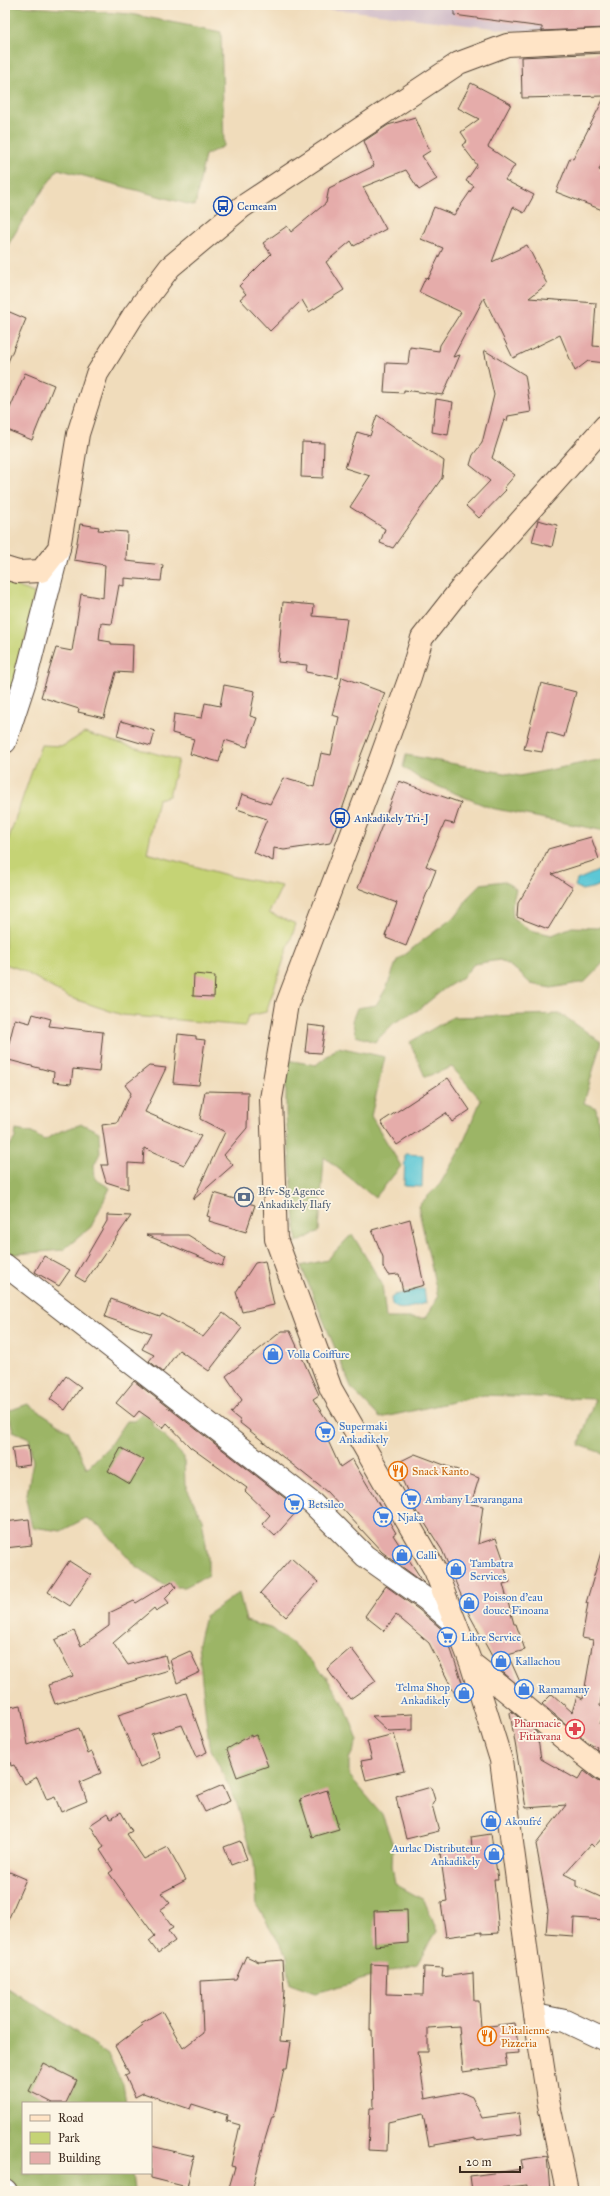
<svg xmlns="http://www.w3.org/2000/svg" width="610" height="2196" font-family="'IM FELL Great Primer',serif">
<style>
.industrial{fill:#d1bdc9}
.green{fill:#c5d375;stroke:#807e4a}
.forest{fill:#9cb566;stroke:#6c7042}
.water{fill:#5cc7d6;stroke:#4c787a}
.building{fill:#e5acaa}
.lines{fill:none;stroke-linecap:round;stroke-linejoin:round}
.street-casing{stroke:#564536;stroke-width:24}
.secondary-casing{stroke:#564536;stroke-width:24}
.street{stroke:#fff;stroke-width:22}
.secondary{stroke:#ffe4c6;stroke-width:22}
.labels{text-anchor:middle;stroke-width:3.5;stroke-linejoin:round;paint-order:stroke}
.transit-label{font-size:11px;fill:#164399;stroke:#fcf5e5;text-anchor:start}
.service-label{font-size:11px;fill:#4e5e75;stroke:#fcf5e5;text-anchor:start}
.shop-label{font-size:11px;fill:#366cbe;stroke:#fcf5e5;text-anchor:start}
.food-label{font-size:11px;fill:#c56008;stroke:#fcf5e5;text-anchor:start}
.health-label{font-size:11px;fill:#be3a42;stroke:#fcf5e5;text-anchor:end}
</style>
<rect width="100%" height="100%" fill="#fcf5e5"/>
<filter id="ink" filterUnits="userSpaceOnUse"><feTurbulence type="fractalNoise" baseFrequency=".025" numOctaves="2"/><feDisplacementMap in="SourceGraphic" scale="8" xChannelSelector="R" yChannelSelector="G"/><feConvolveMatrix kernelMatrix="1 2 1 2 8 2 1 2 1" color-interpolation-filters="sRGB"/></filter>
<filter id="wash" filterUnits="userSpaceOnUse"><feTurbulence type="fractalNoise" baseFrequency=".012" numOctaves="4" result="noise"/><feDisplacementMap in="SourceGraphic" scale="16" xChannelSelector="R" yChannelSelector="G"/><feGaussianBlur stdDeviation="0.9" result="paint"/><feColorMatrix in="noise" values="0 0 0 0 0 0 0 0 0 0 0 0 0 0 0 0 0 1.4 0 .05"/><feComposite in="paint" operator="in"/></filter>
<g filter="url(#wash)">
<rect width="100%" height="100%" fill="#f0dcbb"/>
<path class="industrial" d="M 605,5 L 605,36 L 567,37 L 353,11 L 269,6 Z"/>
<path class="green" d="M 5,582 L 34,593 L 16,690 L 5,687 Z
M 84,733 L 178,760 L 169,796 L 158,799 L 147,853 L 234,877 L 282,886 L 269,913 L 296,924 L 266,1012 L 248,1016 L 245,1026 L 122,1015 L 68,997 L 22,970 L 5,964 L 5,849 L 41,745 L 63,746 Z"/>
<path class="forest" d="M 5,5 L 130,14 L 221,32 L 224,146 L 205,155 L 195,206 L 58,169 L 29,210 L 5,250 Z
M 406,755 L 520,776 L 593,761 L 605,760 L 605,831 L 491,808 L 420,779 L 403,767 Z
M 504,881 L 516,889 L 512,905 L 513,918 L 530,930 L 552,935 L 572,927 L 597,928 L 605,925 L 605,961 L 585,982 L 551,988 L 531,984 L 516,970 L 500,960 L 474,964 L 463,977 L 444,989 L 418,1010 L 394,1023 L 375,1042 L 356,1036 L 352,1021 L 357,1008 L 376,1005 L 387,987 L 397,960 L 458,914 L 468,897 L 481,884 Z
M 561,1014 L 601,1042 L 584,1103 L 596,1108 L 603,1149 L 605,1150 L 605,1454 L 579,1445 L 595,1399 L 484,1395 L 380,1418 L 352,1389 L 301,1266 L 327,1260 L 352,1234 L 382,1284 L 386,1318 L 426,1318 L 438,1297 L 418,1206 L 440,1184 L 461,1148 L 481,1100 L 452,1067 L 425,1077 L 410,1042 L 453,1017 Z
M 338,1047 L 385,1057 L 371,1116 L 401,1166 L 375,1198 L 324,1157 L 319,1231 L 297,1243 L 286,1117 L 286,1060 L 316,1065 Z
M 82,1124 L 99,1132 L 100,1153 L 94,1165 L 95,1179 L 110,1188 L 91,1227 L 63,1250 L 5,1255 L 5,1153 L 15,1138 L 16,1130 L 32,1133 L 44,1140 L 61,1131 Z
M 153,1402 L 152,1424 L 184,1457 L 185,1485 L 202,1519 L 208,1557 L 208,1575 L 185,1587 L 167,1587 L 135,1565 L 101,1527 L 86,1518 L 61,1531 L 32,1527 L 26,1499 L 33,1462 L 29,1438 L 13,1431 L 8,1411 L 28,1404 L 68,1430 L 87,1468 L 109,1446 L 126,1421 L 135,1421 Z
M 239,1593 L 246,1621 L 273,1629 L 300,1650 L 324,1674 L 346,1708 L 358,1741 L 349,1759 L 349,1775 L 382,1814 L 393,1845 L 392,1865 L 395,1884 L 424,1900 L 437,1931 L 417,1964 L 315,1993 L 290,1984 L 287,1956 L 257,1906 L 254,1863 L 236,1801 L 209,1745 L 198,1644 L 205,1616 Z
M 5,1987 L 52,2015 L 108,2055 L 123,2084 L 126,2103 L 23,2103 L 23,2173 L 132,2173 L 134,2191 L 16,2191 L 5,2184 Z"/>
<path class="water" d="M 598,871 L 605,872 L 605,885 L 582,890 L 575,886 L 577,880 Z
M 405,1154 L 423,1155 L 422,1187 L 404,1186 Z
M 424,1288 L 426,1303 C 416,1305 399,1314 392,1304 L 391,1298 L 395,1295 Z"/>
<g id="blocks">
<path class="building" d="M 454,5 L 605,5 L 605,28 L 542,31 L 542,27 L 454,15 Z
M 605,53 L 605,157 L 599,170 L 605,172 L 605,211 L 556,192 L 570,158 L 573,159 L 605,96 L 522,98 L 521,57 Z
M 471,83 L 511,104 L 488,147 L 515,165 L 505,180 L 534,195 L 524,213 L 513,207 L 492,262 L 527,245 L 547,284 L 529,298 L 596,303 L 593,346 L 605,347 L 605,363 L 588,361 L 575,371 L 560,335 L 513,358 L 484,298 L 453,357 L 460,355 L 443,395 L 404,390 L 404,393 L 384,392 L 386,363 L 408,364 L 410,347 L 439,351 L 440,345 L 461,312 L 419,292 L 426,277 L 428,279 L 443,248 L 421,239 L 434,207 L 454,215 L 474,186 L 466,181 L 477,165 L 462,145 L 467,141 L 461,132 L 479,119 L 458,108 Z
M 415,117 L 430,151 L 422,156 L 437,179 L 419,190 L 406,170 L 363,187 L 386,229 L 354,246 L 351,241 L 326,262 L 344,290 L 309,312 L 302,300 L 270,331 L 240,299 L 246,294 L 239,286 L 271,254 L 263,243 L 287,226 L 291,232 L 326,203 L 329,188 L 374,166 L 364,141 L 388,125 Z
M 5,310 L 26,319 L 5,369 Z
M 484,350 L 525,375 L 531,412 L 508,416 L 507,421 L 504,420 L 492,458 L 515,475 L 504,488 L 506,490 L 479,518 L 466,506 L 490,481 L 470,465 L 473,455 L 482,443 L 494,395 Z
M 25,373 L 54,385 L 32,440 L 5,429 L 5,420 Z
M 436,399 L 453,402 L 448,435 L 432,432 Z
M 377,415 L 444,461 L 442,478 L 393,548 L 380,543 L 385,529 L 350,507 L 370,476 L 345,468 L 357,432 L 370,436 Z
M 302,442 L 324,443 L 323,478 L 301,477 Z
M 538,520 L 557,525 L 552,547 L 532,542 Z
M 80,524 L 99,527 L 98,530 L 127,532 L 126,561 L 163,565 L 161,581 L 124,578 L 124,586 L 119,585 L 112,624 L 101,623 L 99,640 L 111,642 L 111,644 L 133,645 L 132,673 L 116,672 L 104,718 L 78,712 L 79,709 L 41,697 L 56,648 L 72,651 L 81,594 L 103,598 L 105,565 L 74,560 Z
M 283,602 L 314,605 L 313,616 L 347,619 L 338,678 L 306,672 L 307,665 L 278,662 Z
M 342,677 L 385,693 L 361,755 L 336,827 L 330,843 L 284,850 L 274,848 L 273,861 L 253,852 L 267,819 L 237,809 L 242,794 L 270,804 L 283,778 L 314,787 L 321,753 L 331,755 L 339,717 L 332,715 Z
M 541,683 L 576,692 L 564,737 L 547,732 L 542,752 L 524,749 Z
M 224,685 L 255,691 L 250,716 L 257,718 L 247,747 L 225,740 L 219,762 L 190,754 L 194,739 L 172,733 L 174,714 L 202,718 L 205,703 L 220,706 Z
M 121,721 L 155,731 L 151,746 L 117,736 Z
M 399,781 L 461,803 L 454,824 L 445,822 L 426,866 L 436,870 L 406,946 L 386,938 L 387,935 L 385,936 L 397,903 L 358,888 Z
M 591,837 L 599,859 L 552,874 L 573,888 L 548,929 L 517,917 L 518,903 L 536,874 L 548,849 Z
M 194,974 L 215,976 L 214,997 L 193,996 Z
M 33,1014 L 51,1019 L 49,1026 L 103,1032 L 99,1072 L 73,1069 L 71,1084 L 53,1082 L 54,1072 L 5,1059 L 15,1019 L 30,1023 Z
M 308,1025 L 325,1027 L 321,1053 L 305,1052 Z
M 178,1034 L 196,1036 L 196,1039 L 205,1040 L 199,1085 L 173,1083 Z
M 149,1066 L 166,1068 L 145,1112 L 201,1136 L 184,1165 L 144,1148 L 143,1164 L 128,1163 L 128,1189 L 106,1182 L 101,1165 L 108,1165 L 102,1125 L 117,1123 L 131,1093 L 125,1085 Z
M 448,1078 L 470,1110 L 452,1122 L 446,1113 L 397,1145 L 381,1122 Z
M 205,1091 L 248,1092 L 247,1128 L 224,1155 L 233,1165 L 193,1200 L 225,1132 L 200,1119 Z
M 214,1193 L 255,1205 L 246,1232 L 209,1221 L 210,1217 L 207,1216 Z
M 107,1215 L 131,1216 L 85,1282 L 75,1276 L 107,1221 Z
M 410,1219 L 424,1285 L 403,1291 L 399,1274 L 388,1275 L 383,1267 L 383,1257 L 372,1230 Z
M 146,1235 L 188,1235 L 225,1258 L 222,1266 Z
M 44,1256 L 70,1270 L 59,1286 L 35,1272 Z
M 265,1261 L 274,1305 L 242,1312 L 236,1292 L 255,1263 Z
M 111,1299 L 160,1317 L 162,1314 L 203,1337 L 223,1313 L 242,1328 L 209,1371 L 179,1350 L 163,1372 L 149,1361 L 154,1355 L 142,1349 L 151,1333 L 105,1317 Z
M 282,1331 L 290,1331 L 319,1395 L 313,1399 L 332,1428 L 324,1432 L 340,1467 L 352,1459 L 396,1533 L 393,1535 L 424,1583 L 382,1552 L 327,1492 L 240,1423 L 241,1421 L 231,1413 L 242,1400 L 226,1376 Z
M 66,1376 L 81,1387 L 65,1410 L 50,1399 Z
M 134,1381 L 299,1509 L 275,1536 L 262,1524 L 270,1515 L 245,1491 L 247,1488 L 190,1447 L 167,1423 L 163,1428 L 139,1411 L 134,1417 L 116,1403 Z
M 28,1446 L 30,1465 L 15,1467 L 12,1448 Z
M 121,1448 L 144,1460 L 130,1484 L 108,1471 Z
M 415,1454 L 479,1478 L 471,1504 L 483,1506 L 478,1544 L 496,1538 L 505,1564 L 503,1564 L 510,1582 L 503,1584 L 514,1624 L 516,1624 L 525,1650 L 508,1655 L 520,1682 L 517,1684 L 499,1669 L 469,1614 L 442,1550 L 419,1514 L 418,1515 L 395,1464 Z
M 29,1519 L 32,1545 L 5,1548 L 5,1522 Z
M 601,1552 L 605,1553 L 605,1675 L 600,1706 L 605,1708 L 605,1711 L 600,1724 L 605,1728 L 605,1755 L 596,1749 L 597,1747 L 585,1740 L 542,1704 L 552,1694 L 572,1712 L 577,1696 L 583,1699 L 593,1640 L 582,1638 L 588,1603 L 586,1603 Z
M 291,1558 L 318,1582 L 286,1617 L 260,1593 Z
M 69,1561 L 91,1575 L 70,1606 L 48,1592 Z
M 172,1581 L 176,1587 L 165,1598 L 169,1603 L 156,1611 L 154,1608 L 113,1643 L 128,1665 L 165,1655 L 169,1670 L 55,1704 L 48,1685 L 73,1676 L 55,1640 L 74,1631 L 81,1646 L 109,1626 L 109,1613 L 134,1601 L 136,1603 Z
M 386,1586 L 418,1609 L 445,1632 L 466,1694 L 457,1698 L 429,1643 L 396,1615 L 384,1631 L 365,1616 Z
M 351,1648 L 376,1681 L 350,1699 L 327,1669 Z
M 190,1651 L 200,1672 L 177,1683 L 170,1660 Z
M 186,1693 L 207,1752 L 196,1757 L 182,1725 L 151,1734 L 160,1758 L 140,1767 L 118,1715 Z
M 21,1705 L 28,1745 L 79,1728 L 88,1754 L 92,1752 L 101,1773 L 80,1782 L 87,1801 L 61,1812 L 55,1797 L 47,1800 L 37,1777 L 25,1784 L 14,1765 L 11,1766 L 5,1739 L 9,1737 L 5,1708 Z
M 511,1711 L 537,1733 L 541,1759 L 578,1780 L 584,1771 L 597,1781 L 605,1783 L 605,1835 L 594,1847 L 591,1844 L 564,1874 L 576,1880 L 576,1886 L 605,1899 L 605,1920 L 574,1918 L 573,1936 L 546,1934 L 548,1910 L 536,1844 L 566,1805 L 526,1808 L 510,1713 Z
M 413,1714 L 413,1730 L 388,1731 L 372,1716 Z
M 394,1734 L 404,1771 L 366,1780 L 361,1761 L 372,1759 L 367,1741 Z
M 251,1735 L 251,1737 L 256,1735 L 268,1766 L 237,1777 L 227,1749 Z
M 223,1785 L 230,1801 L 205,1812 L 197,1796 Z
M 431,1787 L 435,1800 L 432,1805 L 439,1831 L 406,1839 L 396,1797 Z
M 327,1790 L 339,1829 L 312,1837 L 300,1799 Z
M 121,1812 L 132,1831 L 127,1834 L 144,1859 L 168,1847 L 186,1880 L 161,1893 L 170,1903 L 160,1910 L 173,1928 L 168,1931 L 175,1941 L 158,1953 L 149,1941 L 155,1936 L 109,1873 L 113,1870 L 100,1850 L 104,1847 L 90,1825 L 108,1813 L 111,1818 Z
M 491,1834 L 498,1879 L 494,1879 L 499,1933 L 482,1934 L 482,1932 L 446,1937 L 441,1902 L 447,1901 L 440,1853 L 472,1848 L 471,1837 Z
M 240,1841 L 247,1859 L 231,1865 L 224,1847 Z
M 5,1870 L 26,1879 L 5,1927 Z
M 407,1910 L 408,1943 L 375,1946 L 374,1911 Z
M 246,1956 L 259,1962 L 282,1960 L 284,1991 L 280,2041 L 291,2042 L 287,2068 L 284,2068 L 274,2116 L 272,2116 L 264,2143 L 252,2191 L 228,2191 L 235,2167 L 231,2166 L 240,2125 L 226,2121 L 227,2115 L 192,2104 L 190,2109 L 143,2093 L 135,2097 L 125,2075 L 129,2073 L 115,2046 L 143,2025 L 141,2023 L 162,2011 L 183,2048 L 203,2033 L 201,1981 L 236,1979 Z
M 371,1964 L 387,1965 L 386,1994 L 423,1995 L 424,1967 L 443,1968 L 442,1977 L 473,1973 L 474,2001 L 479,2001 L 481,2027 L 515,2023 L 519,2053 L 505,2054 L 507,2066 L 463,2072 L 459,2026 L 428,2028 L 428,2052 L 418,2052 L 425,2099 L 461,2092 L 472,2097 L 482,2118 L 519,2113 L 522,2134 L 475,2140 L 475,2138 L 429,2146 L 423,2114 L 388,2122 L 387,2151 L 368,2150 L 370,2108 L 374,2108 L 372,2030 L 370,2030 Z
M 43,2063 L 77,2080 L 66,2103 L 53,2103 L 29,2091 Z
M 151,2146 L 194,2156 L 187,2187 L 151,2178 Z
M 547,2156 L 550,2191 L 532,2191 L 532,2187 L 527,2188 L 527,2185 L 472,2191 L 470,2176 L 523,2169 L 521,2160 Z"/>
</g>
</g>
<g filter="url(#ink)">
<use href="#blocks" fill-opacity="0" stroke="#564536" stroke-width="1"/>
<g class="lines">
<g class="street-casing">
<path id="street" d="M 5,742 L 25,681 L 59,548
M 5,1265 L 313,1504 L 365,1556 L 426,1599 L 456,1625
M 535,2015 L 565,2021 L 605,2040
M 5,2190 L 6,2191"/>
</g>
<g class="secondary-casing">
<path id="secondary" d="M 5,568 L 18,572 L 41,571 L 59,548 L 78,434 L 97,374 L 133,316 L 170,267 L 242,207 L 459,63 L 507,45 L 605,40
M 471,1663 C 517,1698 559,1737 605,1771
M 567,2191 L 548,2100 L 535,2015 L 501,1760 L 471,1663 L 435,1570 L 331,1389 L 276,1239 L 271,1099 L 287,1004 L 380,760 L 410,677 L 422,638 L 466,582 L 605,426"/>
</g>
<use href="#street" class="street"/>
<use href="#secondary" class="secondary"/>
</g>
</g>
<defs>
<g id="bus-ring" transform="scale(1)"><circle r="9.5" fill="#fcf5e5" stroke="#1a4fb4" stroke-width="1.5"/><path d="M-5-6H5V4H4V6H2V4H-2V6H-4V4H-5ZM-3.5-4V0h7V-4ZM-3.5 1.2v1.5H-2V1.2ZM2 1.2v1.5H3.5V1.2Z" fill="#1a4fb4"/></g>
<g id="bank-ring" transform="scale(1)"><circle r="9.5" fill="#fcf5e5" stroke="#5c6f8a" stroke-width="1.5"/><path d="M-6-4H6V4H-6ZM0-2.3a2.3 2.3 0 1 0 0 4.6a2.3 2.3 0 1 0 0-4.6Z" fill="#5c6f8a"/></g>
<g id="shop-ring" transform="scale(1)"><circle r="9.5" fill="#fcf5e5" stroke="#3f7fe0" stroke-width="1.5"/><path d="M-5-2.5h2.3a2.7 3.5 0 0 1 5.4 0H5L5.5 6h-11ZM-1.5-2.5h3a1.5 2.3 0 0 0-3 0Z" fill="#3f7fe0"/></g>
<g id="supermarket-ring" transform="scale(1)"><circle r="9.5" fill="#fcf5e5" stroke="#3f7fe0" stroke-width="1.5"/><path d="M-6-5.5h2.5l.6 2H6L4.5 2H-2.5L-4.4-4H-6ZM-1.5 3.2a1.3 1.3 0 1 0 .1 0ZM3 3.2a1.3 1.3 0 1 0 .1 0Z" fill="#3f7fe0"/></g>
<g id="restaurant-ring" transform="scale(1)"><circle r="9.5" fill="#fcf5e5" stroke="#e8710a" stroke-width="1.5"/><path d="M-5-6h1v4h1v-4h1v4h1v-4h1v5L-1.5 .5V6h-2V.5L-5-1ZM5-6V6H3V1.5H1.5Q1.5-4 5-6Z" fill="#e8710a"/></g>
<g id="pharmacy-ring" transform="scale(1)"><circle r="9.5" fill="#fcf5e5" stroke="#e0444e" stroke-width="1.5"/><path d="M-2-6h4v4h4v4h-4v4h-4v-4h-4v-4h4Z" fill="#e0444e"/></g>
</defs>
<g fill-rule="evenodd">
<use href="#bus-ring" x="223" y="206"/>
<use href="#bus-ring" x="340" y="818"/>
<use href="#bank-ring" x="244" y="1197"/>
<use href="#shop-ring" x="273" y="1354"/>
<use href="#supermarket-ring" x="325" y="1432"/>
<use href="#restaurant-ring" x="398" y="1471"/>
<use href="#supermarket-ring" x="411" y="1499"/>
<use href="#supermarket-ring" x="294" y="1504"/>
<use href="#supermarket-ring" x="383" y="1517"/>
<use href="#shop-ring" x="402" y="1555"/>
<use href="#shop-ring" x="456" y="1569"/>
<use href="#shop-ring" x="469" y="1603"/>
<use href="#supermarket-ring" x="447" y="1637"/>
<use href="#shop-ring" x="501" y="1661"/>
<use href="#shop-ring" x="524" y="1689"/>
<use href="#shop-ring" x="464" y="1693"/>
<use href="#pharmacy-ring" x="575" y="1729"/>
<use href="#shop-ring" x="491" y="1821"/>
<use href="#shop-ring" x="494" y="1854"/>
<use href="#restaurant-ring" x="487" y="2036"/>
</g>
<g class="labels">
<g class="transit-label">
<text x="237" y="210">Cemeam</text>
<text x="354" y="822">Ankadikely Tri-J</text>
</g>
<g class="service-label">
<text x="258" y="1195">Bfv-Sg Agence<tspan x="258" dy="13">Ankadikely Ilafy</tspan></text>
</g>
<g class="shop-label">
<text x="287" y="1358">Volla Coiffure</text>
<text x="339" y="1430">Supermaki<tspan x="339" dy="13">Ankadikely</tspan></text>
<text x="425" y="1503">Ambany Lavarangana</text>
<text x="308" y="1508">Betsileo</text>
<text x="397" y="1521">Njaka</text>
<text x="416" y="1559">Calli</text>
<text x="470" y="1567">Tambatra<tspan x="470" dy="13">Services</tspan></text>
<text x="483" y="1601">Poisson d'eau<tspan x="483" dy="13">douce Finoana</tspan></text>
<text x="461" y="1641">Libre Service</text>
<text x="515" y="1665">Kallachou</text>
<text x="450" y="1691" text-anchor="end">Telma Shop<tspan x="450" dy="13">Ankadikely</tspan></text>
<text x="538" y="1693">Ramamany</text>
<text x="505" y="1825">Akoufré</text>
<text x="480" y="1852" text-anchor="end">Aurlac Distributeur<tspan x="480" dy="13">Ankadikely</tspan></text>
</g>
<g class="food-label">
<text x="412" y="1475">Snack Kanto</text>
<text x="501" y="2034">L'italienne<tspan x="501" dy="13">Pizzeria</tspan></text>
</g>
<g class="health-label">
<text x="561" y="1727">Pharmacie<tspan x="561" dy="13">Fitiavana</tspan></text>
</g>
</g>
<rect width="610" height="2196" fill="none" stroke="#fcf5e5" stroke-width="20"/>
<rect x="22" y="2102" width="130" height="72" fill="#fcf5e5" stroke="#afa495"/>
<rect x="30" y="2115" width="20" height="6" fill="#ffe4c6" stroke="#afa495"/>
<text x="58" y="2122" font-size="12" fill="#3b2a1e">Road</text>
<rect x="30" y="2132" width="20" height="12" fill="#c5d375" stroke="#afa495"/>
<text x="58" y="2142" font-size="12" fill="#3b2a1e">Park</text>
<rect x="30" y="2152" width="20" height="12" fill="#e5acaa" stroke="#afa495"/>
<text x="58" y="2162" font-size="12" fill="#3b2a1e">Building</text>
<path d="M460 2166v6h60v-6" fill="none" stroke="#3b2a1e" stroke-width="2"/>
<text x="466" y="2166" font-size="12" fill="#3b2a1e" stroke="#fcf5e5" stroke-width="3" paint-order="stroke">20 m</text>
</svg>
